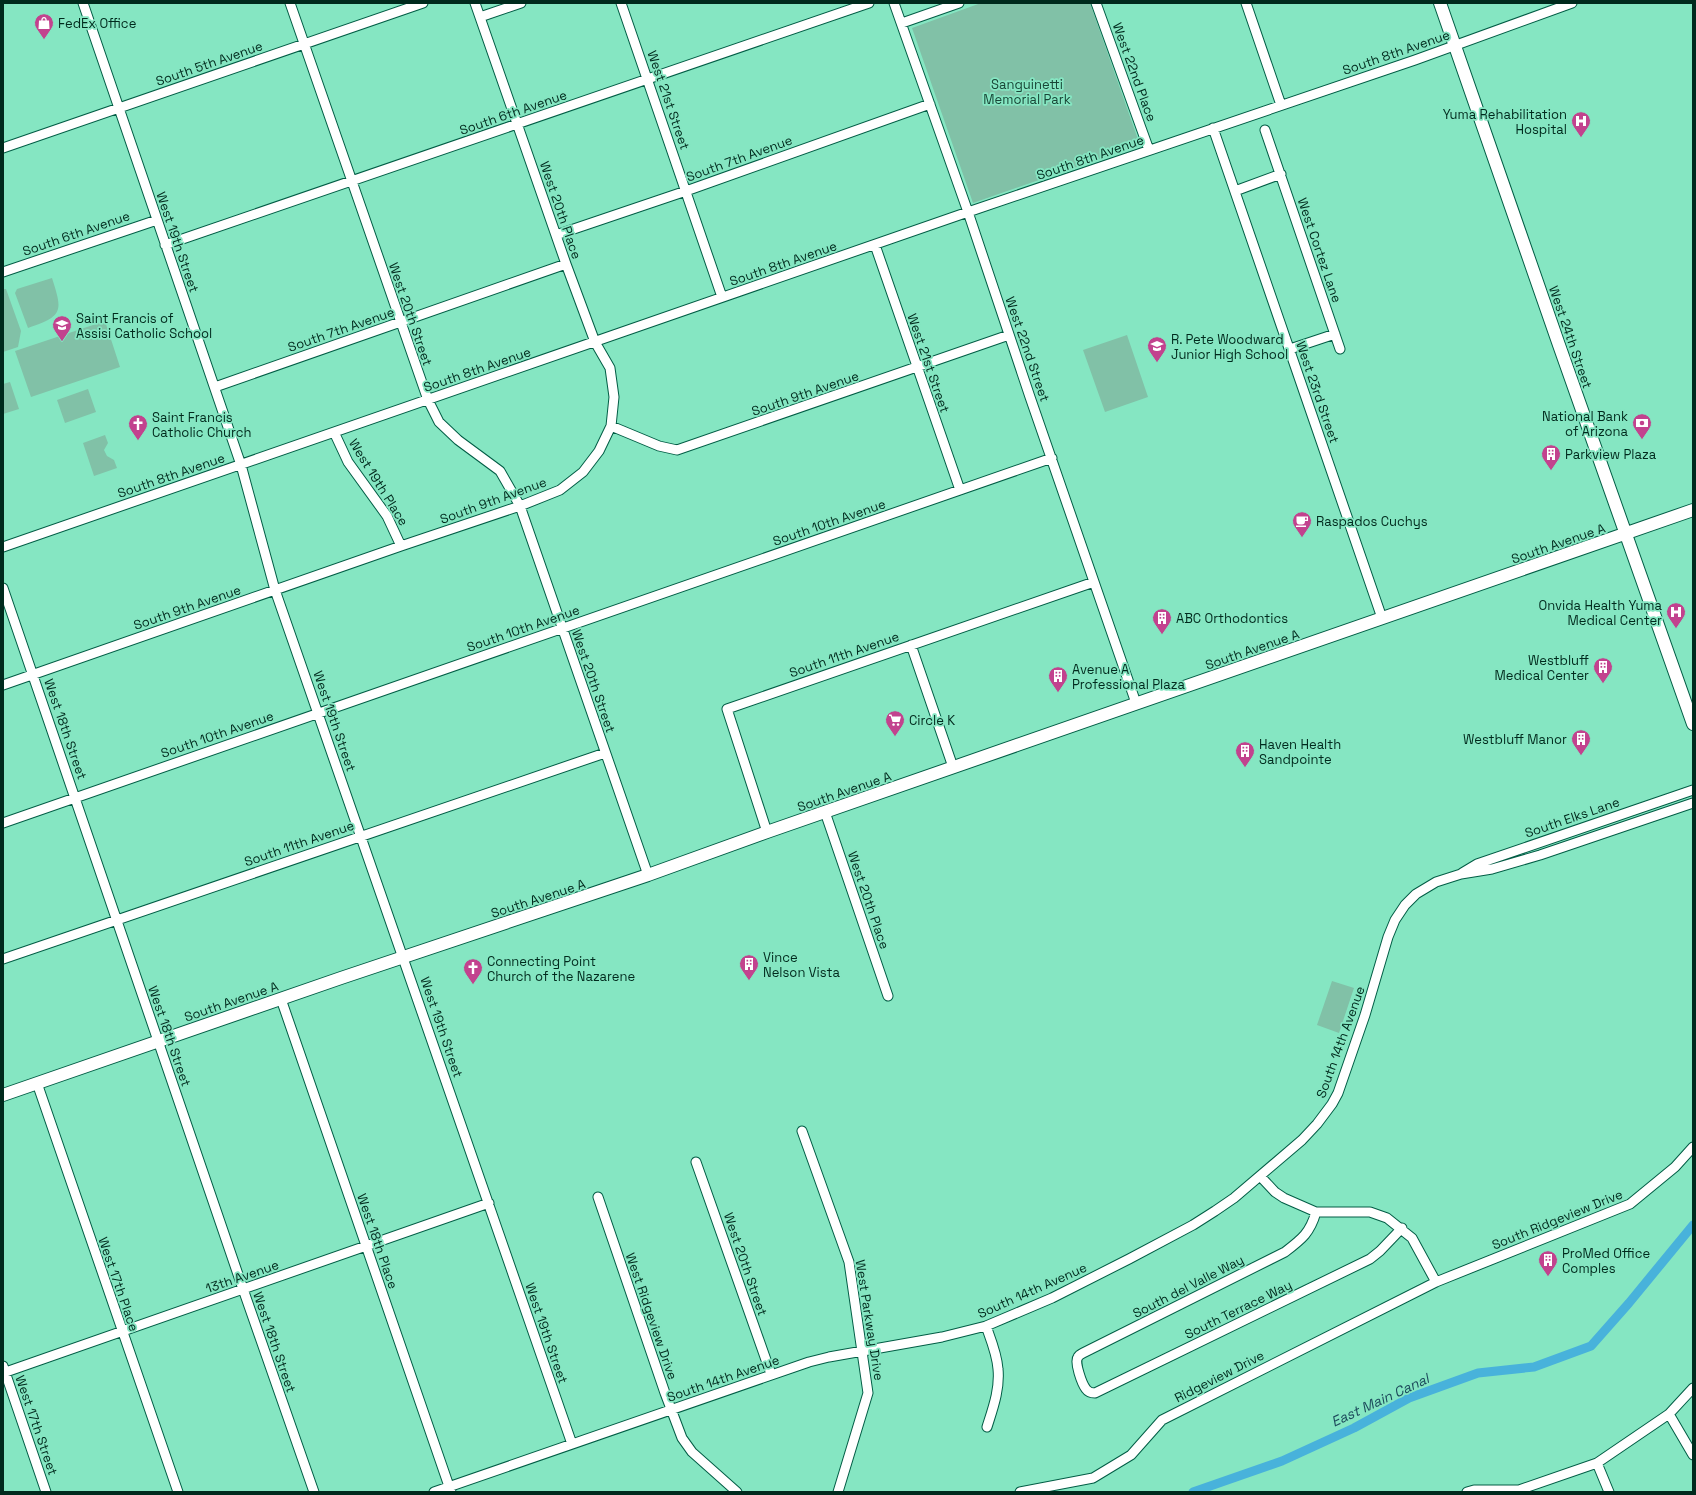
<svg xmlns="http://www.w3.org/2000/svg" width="1696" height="1495" font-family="'Space Grotesk',sans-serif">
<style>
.green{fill:#81c1a7}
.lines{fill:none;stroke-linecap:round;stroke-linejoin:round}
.canal{stroke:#48b2db;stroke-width:9}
.minor-casing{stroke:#025d45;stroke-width:11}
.major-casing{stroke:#025d45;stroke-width:14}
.minor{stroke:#fff;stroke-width:9}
.major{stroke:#fff;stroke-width:12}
.labels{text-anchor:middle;stroke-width:3.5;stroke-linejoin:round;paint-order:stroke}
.poi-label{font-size:13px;fill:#002a1d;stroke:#85e6c2;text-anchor:start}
.street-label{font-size:13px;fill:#002a1d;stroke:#85e6c2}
.park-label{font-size:13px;fill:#194637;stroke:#85e6c2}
.water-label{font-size:14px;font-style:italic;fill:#1c495b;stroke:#85e6c2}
</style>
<rect width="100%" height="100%" fill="#85e6c2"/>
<path class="green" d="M 981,3 L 1090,3 L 1140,145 L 973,203 L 912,28 Z
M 52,278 C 63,312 63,316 28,328 L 15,293 L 17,289 Z
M 3,289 L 6,289 L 21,331 L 18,347 L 3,352 Z
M 105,321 L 120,367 L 31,397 L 15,351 Z
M 1127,335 L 1148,397 L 1105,412 L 1083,350 Z
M 10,382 L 19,409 L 3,414 L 3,384 Z
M 88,389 L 96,412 L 65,423 L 57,400 Z
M 105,435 L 108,443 L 104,450 L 107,456 L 114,460 L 117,468 L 94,476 L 83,443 Z
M 1332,981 L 1354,988 L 1339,1033 L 1317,1025 Z"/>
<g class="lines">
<path class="canal" d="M 1193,1492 L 1282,1461 L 1354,1428 L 1409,1398 L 1478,1373 L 1534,1367 L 1591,1346 L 1629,1303 L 1693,1225"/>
<g class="minor-casing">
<path id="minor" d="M 83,3 L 241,465 L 275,590 L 572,1444
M 290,3 L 428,400 L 439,422 L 458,440 L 500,471 L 520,506 L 648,875
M 621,3 L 722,297
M 894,3 L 968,212 L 1030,397 L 1136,703
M 1096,3 L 1149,150
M 1246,3 L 1281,105
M 480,17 L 521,3
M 902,23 L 959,3
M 1213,128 L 1382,618
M 1265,130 L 1340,349
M 3,148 L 423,3
M 1235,191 L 1281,174
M 556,235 L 686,191 L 930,104
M 165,245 L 869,3
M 875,245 L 960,490
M 3,272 L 157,220
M 1290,349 L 1335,334
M 215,387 L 566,264
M 611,426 L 659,446 L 677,450 L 1009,335
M 334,432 L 348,462 L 387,516 L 401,546
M 3,547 L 968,212 L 1415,60 L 1572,3
M 3,588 L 243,1289 L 314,1492
M 911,645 L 953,767
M 3,685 L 401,546 L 520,506 L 560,490 L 583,472 L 599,451 L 611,426 L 614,397 L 610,368 L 595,342 L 566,264 L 475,3
M 825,812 L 888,996
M 3,823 L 1052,458
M 767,832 L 727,709 L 1094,582
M 1462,873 L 1477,864 L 1693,790
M 3,959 L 605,753
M 281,999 L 451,1492
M 37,1083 L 178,1492
M 802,1131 L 849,1262 L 868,1393 L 838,1492
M 696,1162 L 771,1374
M 1260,1176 L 1275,1192 L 1284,1198 L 1316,1212 L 1370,1212 L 1387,1218 L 1412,1238 L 1436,1282
M 598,1197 L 665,1393 L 682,1438 L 692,1452 L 737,1492
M 1316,1212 C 1310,1233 1302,1239 1285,1252 L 1083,1353 C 1081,1354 1079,1355 1078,1357 C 1074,1362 1082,1384 1086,1389 C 1088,1392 1091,1393 1095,1393 L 1370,1259 L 1380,1251 L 1402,1228
M 986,1326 C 991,1340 997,1354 998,1369 C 1000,1389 993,1408 987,1427
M 3,1366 L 46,1492
M 3,1373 L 489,1203
M 1669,1414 L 1693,1455
M 1597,1463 L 1609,1492
M 434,1492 L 809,1362 L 829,1357 L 942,1337 L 986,1326 L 1052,1298 L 1129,1259 L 1193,1225 L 1215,1211 L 1234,1198 L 1302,1140 L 1317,1124 L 1332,1104 L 1338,1093 L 1365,1015 L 1388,937 L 1395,920 L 1405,905 L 1416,894 L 1436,882 L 1461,874 L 1492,869 L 1540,855 L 1693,803
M 1020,1492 L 1093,1478 L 1131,1455 L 1162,1420 L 1436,1282 L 1630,1204 L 1675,1167 L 1693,1147
M 1467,1492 L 1474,1490 L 1519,1490 L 1597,1463 L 1669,1414 L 1693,1388"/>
</g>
<g class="major-casing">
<path id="major" d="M 1440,3 L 1559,345 L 1693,724
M 3,1095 L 341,978 L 648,875 L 767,832 L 1693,510"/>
</g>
<use href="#minor" class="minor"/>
<use href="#major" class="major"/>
</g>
<defs>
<g id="shop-pin" transform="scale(1)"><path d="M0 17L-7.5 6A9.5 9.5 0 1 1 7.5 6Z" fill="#c2428e" stroke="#85e6c2"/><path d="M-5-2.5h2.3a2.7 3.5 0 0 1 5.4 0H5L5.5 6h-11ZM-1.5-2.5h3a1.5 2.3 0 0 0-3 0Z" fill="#fff"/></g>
<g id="hospital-pin" transform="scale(1)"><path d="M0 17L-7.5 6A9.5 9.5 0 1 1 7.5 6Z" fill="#c2428e" stroke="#85e6c2"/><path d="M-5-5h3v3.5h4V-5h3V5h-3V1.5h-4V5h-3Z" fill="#fff"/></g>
<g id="school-pin" transform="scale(1)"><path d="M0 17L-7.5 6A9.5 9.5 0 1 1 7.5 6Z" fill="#c2428e" stroke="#85e6c2"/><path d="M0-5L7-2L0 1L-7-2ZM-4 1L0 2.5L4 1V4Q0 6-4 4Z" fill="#fff"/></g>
<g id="bank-pin" transform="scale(1)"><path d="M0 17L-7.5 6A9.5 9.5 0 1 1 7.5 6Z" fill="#c2428e" stroke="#85e6c2"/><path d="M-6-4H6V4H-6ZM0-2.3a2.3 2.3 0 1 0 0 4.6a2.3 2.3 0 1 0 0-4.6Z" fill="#fff"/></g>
<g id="church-pin" transform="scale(1)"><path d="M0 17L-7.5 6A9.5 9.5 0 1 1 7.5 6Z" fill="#c2428e" stroke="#85e6c2"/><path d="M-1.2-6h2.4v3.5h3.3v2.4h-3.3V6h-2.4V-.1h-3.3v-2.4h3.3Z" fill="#fff"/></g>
<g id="building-pin" transform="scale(1)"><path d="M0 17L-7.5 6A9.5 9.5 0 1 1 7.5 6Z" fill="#c2428e" stroke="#85e6c2"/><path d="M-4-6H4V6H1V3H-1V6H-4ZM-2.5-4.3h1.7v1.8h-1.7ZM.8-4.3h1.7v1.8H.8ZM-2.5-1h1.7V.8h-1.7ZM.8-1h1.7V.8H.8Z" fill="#fff"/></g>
<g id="cafe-pin" transform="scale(1)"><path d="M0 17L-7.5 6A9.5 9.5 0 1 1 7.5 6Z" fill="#c2428e" stroke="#85e6c2"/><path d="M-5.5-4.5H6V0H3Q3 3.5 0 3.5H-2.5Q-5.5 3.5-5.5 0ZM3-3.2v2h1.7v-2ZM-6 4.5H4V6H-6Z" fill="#fff"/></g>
<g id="supermarket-pin" transform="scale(1)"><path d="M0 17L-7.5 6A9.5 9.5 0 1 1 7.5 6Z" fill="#c2428e" stroke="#85e6c2"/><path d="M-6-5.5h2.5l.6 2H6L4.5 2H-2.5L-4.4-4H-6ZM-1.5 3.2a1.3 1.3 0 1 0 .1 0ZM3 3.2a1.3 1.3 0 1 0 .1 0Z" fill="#fff"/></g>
</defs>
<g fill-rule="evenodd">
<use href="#shop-pin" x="44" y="23"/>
<use href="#hospital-pin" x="1581" y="121"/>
<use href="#school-pin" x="62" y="325"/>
<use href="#school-pin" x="1157" y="346"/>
<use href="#bank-pin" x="1642" y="423"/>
<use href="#church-pin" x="138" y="424"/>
<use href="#building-pin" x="1551" y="454"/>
<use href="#cafe-pin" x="1302" y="521"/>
<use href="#hospital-pin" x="1676" y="612"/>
<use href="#building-pin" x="1162" y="618"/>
<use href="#building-pin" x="1603" y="667"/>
<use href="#building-pin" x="1058" y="676"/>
<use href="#supermarket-pin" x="895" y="720"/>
<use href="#building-pin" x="1581" y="739"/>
<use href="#building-pin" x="1245" y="751"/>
<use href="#building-pin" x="749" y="964"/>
<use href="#church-pin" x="473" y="968"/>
<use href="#building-pin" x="1548" y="1260"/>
</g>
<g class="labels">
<g class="poi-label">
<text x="58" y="28">FedEx Office</text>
<text x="1567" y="119" text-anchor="end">Yuma Rehabilitation<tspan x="1567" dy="15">Hospital</tspan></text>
<text x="76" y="323">Saint Francis of<tspan x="76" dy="15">Assisi Catholic School</tspan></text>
<text x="1171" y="344">R. Pete Woodward<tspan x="1171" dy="15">Junior High School</tspan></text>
<text x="1628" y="421" text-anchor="end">National Bank<tspan x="1628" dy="15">of Arizona</tspan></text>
<text x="152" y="422">Saint Francis<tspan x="152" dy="15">Catholic Church</tspan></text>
<text x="1565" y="459">Parkview Plaza</text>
<text x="1316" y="526">Raspados Cuchys</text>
<text x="1662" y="610" text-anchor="end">Onvida Health Yuma<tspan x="1662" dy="15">Medical Center</tspan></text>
<text x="1176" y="623">ABC Orthodontics</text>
<text x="1589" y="665" text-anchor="end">Westbluff<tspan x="1589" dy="15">Medical Center</tspan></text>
<text x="1072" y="674">Avenue A<tspan x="1072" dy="15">Professional Plaza</tspan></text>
<text x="909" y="725">Circle K</text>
<text x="1567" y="744" text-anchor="end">Westbluff Manor</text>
<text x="1259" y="749">Haven Health<tspan x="1259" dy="15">Sandpointe</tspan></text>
<text x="763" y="962">Vince<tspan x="763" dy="15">Nelson Vista</tspan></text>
<text x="487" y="966">Connecting Point<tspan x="487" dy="15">Church of the Nazarene</tspan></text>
<text x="1562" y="1258">ProMed Office<tspan x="1562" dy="15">Comples</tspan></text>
</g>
<g class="street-label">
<text transform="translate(1396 52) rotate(-19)" y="5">South 8th Avenue</text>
<text transform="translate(209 63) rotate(-19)" y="5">South 5th Avenue</text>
<text transform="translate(1135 72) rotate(70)" y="5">West 22nd Place</text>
<text transform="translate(669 100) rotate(71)" y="5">West 21st Street</text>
<text transform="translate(513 112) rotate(-19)" y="5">South 6th Avenue</text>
<text transform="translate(1090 157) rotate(-19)" y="5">South 8th Avenue</text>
<text transform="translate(739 158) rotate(-20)" y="5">South 7th Avenue</text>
<text transform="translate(561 210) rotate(71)" y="5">West 20th Place</text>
<text transform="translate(76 233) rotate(-19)" y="5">South 6th Avenue</text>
<text transform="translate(178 242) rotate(71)" y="5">West 19th Street</text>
<text transform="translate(1320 250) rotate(71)" y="5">West Cortez Lane</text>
<text transform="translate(783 263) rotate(-19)" y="5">South 8th Avenue</text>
<text transform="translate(411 314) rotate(71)" y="5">West 20th Street</text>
<text transform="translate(341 329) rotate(-19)" y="5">South 7th Avenue</text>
<text transform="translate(1571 337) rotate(71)" y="5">West 24th Street</text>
<text transform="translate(1028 349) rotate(71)" y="5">West 22nd Street</text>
<text transform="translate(929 363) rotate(71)" y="5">West 21st Street</text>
<text transform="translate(477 369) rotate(-19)" y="5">South 8th Avenue</text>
<text transform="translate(1318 392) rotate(71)" y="5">West 23rd Street</text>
<text transform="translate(805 393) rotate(-19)" y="5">South 9th Avenue</text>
<text transform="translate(171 475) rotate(-19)" y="5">South 8th Avenue</text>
<text transform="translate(379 482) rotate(58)" y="5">West 19th Place</text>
<text transform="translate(493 500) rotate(-20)" y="5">South 9th Avenue</text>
<text transform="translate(829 522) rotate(-19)" y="5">South 10th Avenue</text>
<text transform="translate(1558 543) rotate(-19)" y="5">South Avenue A</text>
<text transform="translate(187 607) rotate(-19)" y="5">South 9th Avenue</text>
<text transform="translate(523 628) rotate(-19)" y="5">South 10th Avenue</text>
<text transform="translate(1252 649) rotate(-19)" y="5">South Avenue A</text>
<text transform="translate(844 654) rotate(-19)" y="5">South 11th Avenue</text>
<text transform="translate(594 681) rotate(71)" y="5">West 20th Street</text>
<text transform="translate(335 721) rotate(71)" y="5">West 19th Street</text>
<text transform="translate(66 729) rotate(71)" y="5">West 18th Street</text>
<text transform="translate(217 734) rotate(-19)" y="5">South 10th Avenue</text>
<text transform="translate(844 791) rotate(-19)" y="5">South Avenue A</text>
<text transform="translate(1572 817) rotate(-19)" y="5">South Elks Lane</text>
<text transform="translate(299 843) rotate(-19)" y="5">South 11th Avenue</text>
<text transform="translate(538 898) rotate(-18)" y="5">South Avenue A</text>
<text transform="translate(869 900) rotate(71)" y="5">West 20th Place</text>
<text transform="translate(231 1001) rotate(-19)" y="5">South Avenue A</text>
<text transform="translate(442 1027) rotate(71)" y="5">West 19th Street</text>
<text transform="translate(170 1036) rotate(71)" y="5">West 18th Street</text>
<text transform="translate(1340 1042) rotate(-70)" y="5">South 14th Avenue</text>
<text transform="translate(1557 1219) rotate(-22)" y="5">South Ridgeview Drive</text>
<text transform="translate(378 1241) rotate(71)" y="5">West 18th Place</text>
<text transform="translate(746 1264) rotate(71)" y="5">West 20th Street</text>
<text transform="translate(242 1276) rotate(-19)" y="5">13th Avenue</text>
<text transform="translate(119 1284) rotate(71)" y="5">West 17th Place</text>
<text transform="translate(1188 1286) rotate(-27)" y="5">South del Valle Way</text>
<text transform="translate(1032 1290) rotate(-24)" y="5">South 14th Avenue</text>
<text transform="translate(1238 1309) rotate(-26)" y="5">South Terrace Way</text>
<text transform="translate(652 1316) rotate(71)" y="5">West Ridgeview Drive</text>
<text transform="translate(870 1320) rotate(81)" y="5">West Parkway Drive</text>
<text transform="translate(547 1333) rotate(71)" y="5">West 19th Street</text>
<text transform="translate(275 1342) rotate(71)" y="5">West 18th Street</text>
<text transform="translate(1219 1376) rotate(-27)" y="5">Ridgeview Drive</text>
<text transform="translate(723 1378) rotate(-19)" y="5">South 14th Avenue</text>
<text transform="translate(37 1425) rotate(71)" y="5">West 17th Street</text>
</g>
<g class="park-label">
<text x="1027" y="89">Sanguinetti<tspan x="1027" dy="15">Memorial Park</tspan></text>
</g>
<g class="water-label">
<text transform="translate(1380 1400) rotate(-25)" y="5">East Main Canal</text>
</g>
</g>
<rect width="1696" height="1495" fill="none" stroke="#002a1d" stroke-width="8"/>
</svg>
